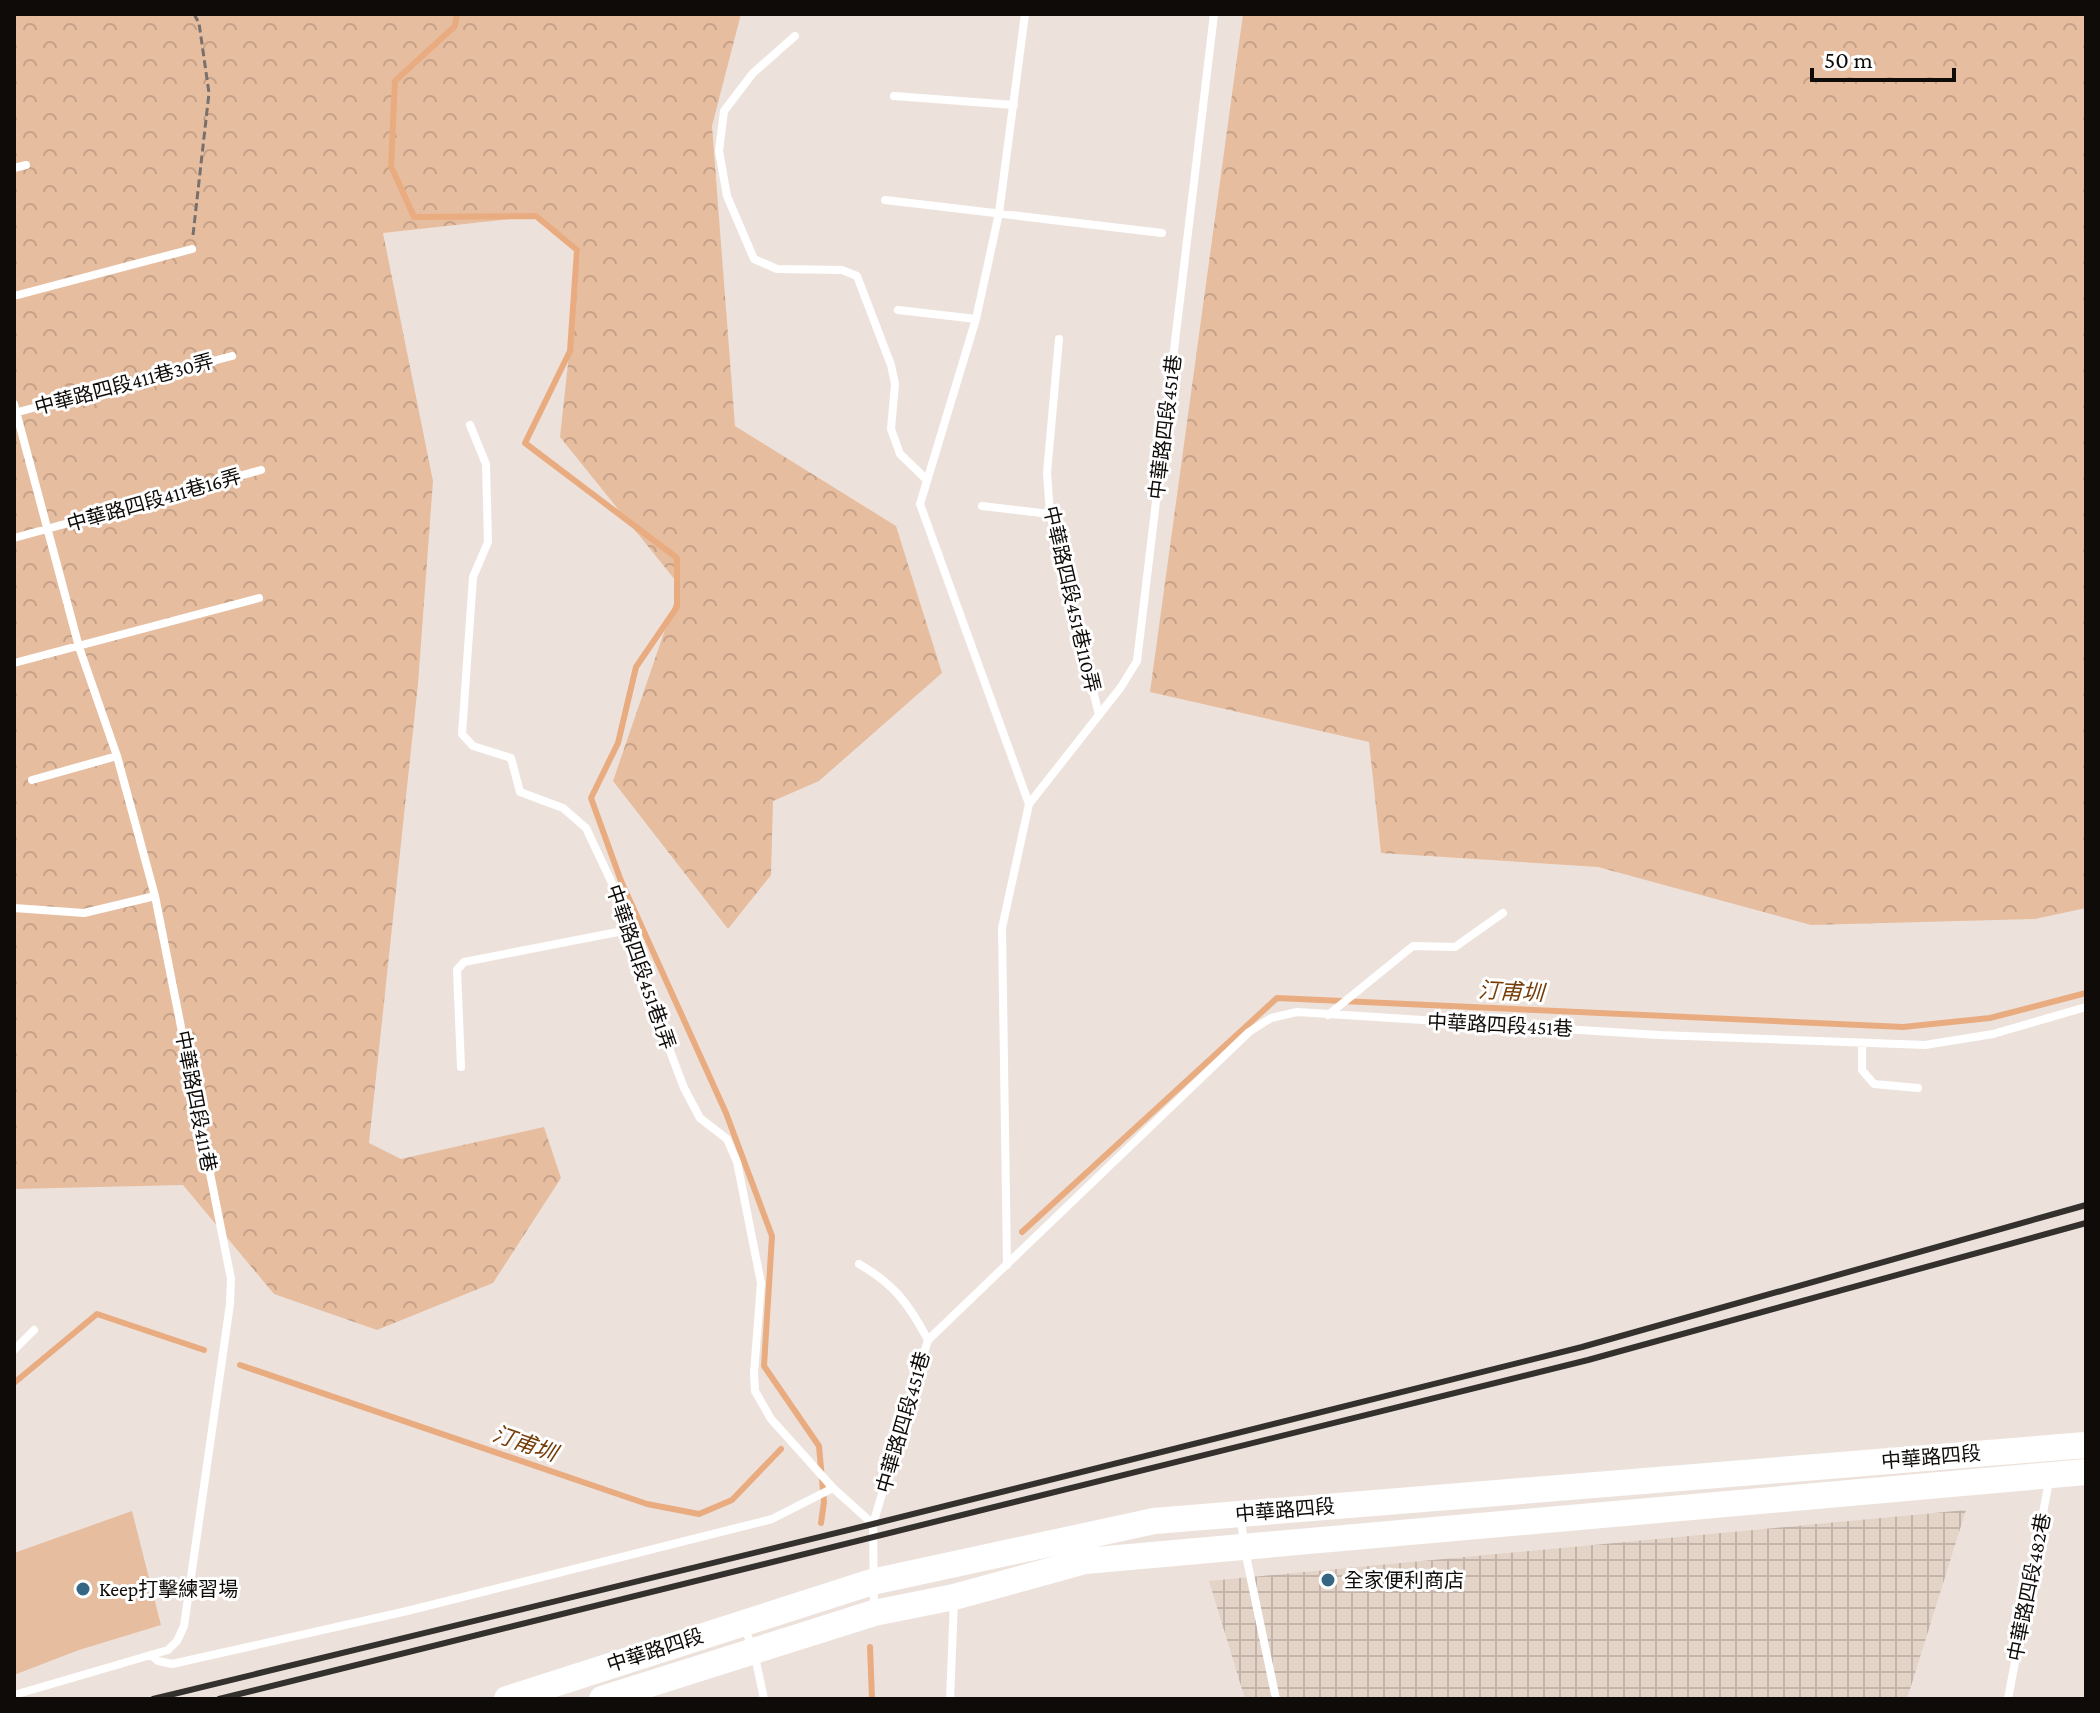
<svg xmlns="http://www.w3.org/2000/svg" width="2100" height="1713" font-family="'Crimson Pro','Noto Sans TC',serif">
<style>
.industrial{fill:url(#industrial-grid)}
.forest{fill:url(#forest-crowns)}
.pitch{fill:#e7bda0}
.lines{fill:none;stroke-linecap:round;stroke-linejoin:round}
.stream{stroke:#e9ac81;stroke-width:6}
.path{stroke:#77706c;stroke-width:3;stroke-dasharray:8 4;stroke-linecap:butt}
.service{stroke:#fff;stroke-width:8}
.primary{stroke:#fff;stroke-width:26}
.rail{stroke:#34302d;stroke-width:6}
.poi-dot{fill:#356785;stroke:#fff;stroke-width:3}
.labels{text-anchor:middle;stroke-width:6;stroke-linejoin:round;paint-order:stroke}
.street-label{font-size:20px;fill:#0e0b09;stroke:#fff}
.poi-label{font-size:20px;fill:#0e0b09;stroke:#fff;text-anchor:start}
.water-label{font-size:22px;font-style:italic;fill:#753e09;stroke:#fff}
</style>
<defs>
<pattern id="industrial-grid" width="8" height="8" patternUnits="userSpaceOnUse" patternTransform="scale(2)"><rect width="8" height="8" fill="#e4d3c7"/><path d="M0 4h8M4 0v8" fill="none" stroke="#c2b4aa"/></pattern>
<pattern id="forest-crowns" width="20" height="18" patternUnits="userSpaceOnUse" patternTransform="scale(2)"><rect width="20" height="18" fill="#e7bda0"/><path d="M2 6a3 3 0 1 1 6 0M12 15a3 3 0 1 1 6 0" fill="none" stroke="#c5a188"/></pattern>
</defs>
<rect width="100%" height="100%" fill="#ede2db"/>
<path class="industrial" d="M 1966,1510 L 1907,1699 L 1245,1699 L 1209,1581 Z"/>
<path class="forest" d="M 14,14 L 741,14 L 712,126 L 735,426 L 896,526 L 942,673 L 819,781 L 773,801 L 771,875 L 728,929 L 613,781 L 680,586 L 560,437 L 580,253 L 536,216 L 383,233 L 433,481 L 418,684 L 369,1143 L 401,1159 L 544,1127 L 561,1178 L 493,1283 L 377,1330 L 274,1294 L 183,1185 L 14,1189 Z
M 1243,14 L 2086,14 L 2086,908 L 2035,919 L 1811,925 L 1598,867 L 1381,853 L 1369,742 L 1150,692 Z"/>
<path class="pitch" d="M 132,1511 L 161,1625 L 79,1650 L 14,1675 L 14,1553 Z"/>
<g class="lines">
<path class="stream" d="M 457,14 L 455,26 L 395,81 L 391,166 L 414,217 L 536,216 L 577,250 L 570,351 L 525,443 L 677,558 L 677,607 L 636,667 L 618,743 L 591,798 L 621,881 L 726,1113 L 772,1236 L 764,1366 L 819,1446 L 824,1502 L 821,1523
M 1022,1232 L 1277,998 L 1903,1027 L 1990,1018 L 2086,993
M 240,1365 L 647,1504 L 699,1514 L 732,1500 L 781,1449
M 14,1383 L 97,1314 L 204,1350
M 870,1647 L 872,1699"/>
<path class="path" d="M 193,235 L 209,93 L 199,23 L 194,14"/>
<path class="service" d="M 795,36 L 753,73 L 724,111 L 719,151 L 727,196 L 754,259 L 777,269 L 842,270 L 857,276 L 891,365 L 895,384 L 891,429 L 900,454 L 927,480
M 894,96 L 1014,105
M 14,168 L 26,165
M 885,200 L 1162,233
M 14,296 L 192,249
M 898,310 L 976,319
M 1059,339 L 1047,473 L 1050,514 L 1099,715
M 14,404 L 79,647 L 117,756 L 155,896 L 231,1279 L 230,1304 L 184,1626 L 177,1641 L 168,1650 L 14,1695
M 14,413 L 232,356
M 470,425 L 486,464 L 488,542 L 473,577 L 462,734 L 473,746 L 511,758 L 520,792 L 563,808 L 586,828 L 611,881 L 653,1006 L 684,1088 L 700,1118 L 727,1139 L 737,1162 L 761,1283 L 754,1373 L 755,1391 L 771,1419 L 790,1440 L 833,1488 L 873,1524
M 982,506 L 1050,514
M 14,538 L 261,470
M 14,663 L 259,598
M 32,780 L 117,756
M 1029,804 L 1121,687 L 1137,661 L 1214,14
M 14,908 L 84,913 L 155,896
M 1328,1015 L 1413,946 L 1455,947 L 1503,913
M 1862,1044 L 1862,1070 L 1874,1084 L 1918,1088
M 461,1067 L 457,970 L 464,962 L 628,930
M 859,1264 C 894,1284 909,1304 928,1340
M 1007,1265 L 1002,928 L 1029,804 L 920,504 L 976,319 L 999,213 L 1025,14
M 14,1350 L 34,1330
M 1241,1519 L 1244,1546 L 1276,1699
M 874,1607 L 873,1524 L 928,1340 L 1249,1032 L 1271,1018 L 1297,1012 L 1659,1035 L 1925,1045 L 1993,1034 L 2086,1007
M 744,1626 L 754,1652 L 764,1699
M 151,1655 L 158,1661 L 172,1664 L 407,1611 L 772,1519 L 833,1488
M 950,1699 L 954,1601
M 2008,1699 L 2049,1481"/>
<path class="primary" d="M 507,1699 L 872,1582 L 1154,1521 L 2086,1445
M 602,1699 L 874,1613 L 954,1597 L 1085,1561 L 2086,1472"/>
<path class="rail" d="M 153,1699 L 873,1524 L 1582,1347 L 2086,1205
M 219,1699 L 1588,1360 L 2086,1223"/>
</g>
<g class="poi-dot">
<circle cx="1328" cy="1580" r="8"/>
<circle cx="83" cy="1589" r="8"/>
</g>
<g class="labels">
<g class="street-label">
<text transform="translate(124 384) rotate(-15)" y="7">中華路四段411巷30弄</text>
<text transform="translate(1165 427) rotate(-83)" y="7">中華路四段451巷</text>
<text transform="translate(154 500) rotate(-16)" y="7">中華路四段411巷16弄</text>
<text transform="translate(1072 599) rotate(77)" y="7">中華路四段451巷110弄</text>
<text transform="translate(641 967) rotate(71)" y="7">中華路四段451巷1弄</text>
<text transform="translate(1500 1025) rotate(3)" y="7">中華路四段451巷</text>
<text transform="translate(196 1101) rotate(79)" y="7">中華路四段411巷</text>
<text transform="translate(903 1422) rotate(-74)" y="7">中華路四段451巷</text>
<text transform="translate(1931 1457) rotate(-5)" y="7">中華路四段</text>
<text transform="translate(1285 1510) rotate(-5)" y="7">中華路四段</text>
<text transform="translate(2029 1587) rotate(-79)" y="7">中華路四段482巷</text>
<text transform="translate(655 1650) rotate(-18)" y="7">中華路四段</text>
</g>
<g class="poi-label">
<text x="1344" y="1587">全家便利商店</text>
<text x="99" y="1596">Keep打擊練習場</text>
</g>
<g class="water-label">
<text transform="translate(1511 991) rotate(3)" y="8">汀甫圳</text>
<text transform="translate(525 1443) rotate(19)" y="8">汀甫圳</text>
</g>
</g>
<rect width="2100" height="1713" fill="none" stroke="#0e0b09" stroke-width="32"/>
<path d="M1812 68v12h142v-12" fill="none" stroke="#0e0b09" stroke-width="4"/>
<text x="1824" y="68" font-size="24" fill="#0e0b09" stroke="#ffffff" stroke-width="6" paint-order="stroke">50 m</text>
</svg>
